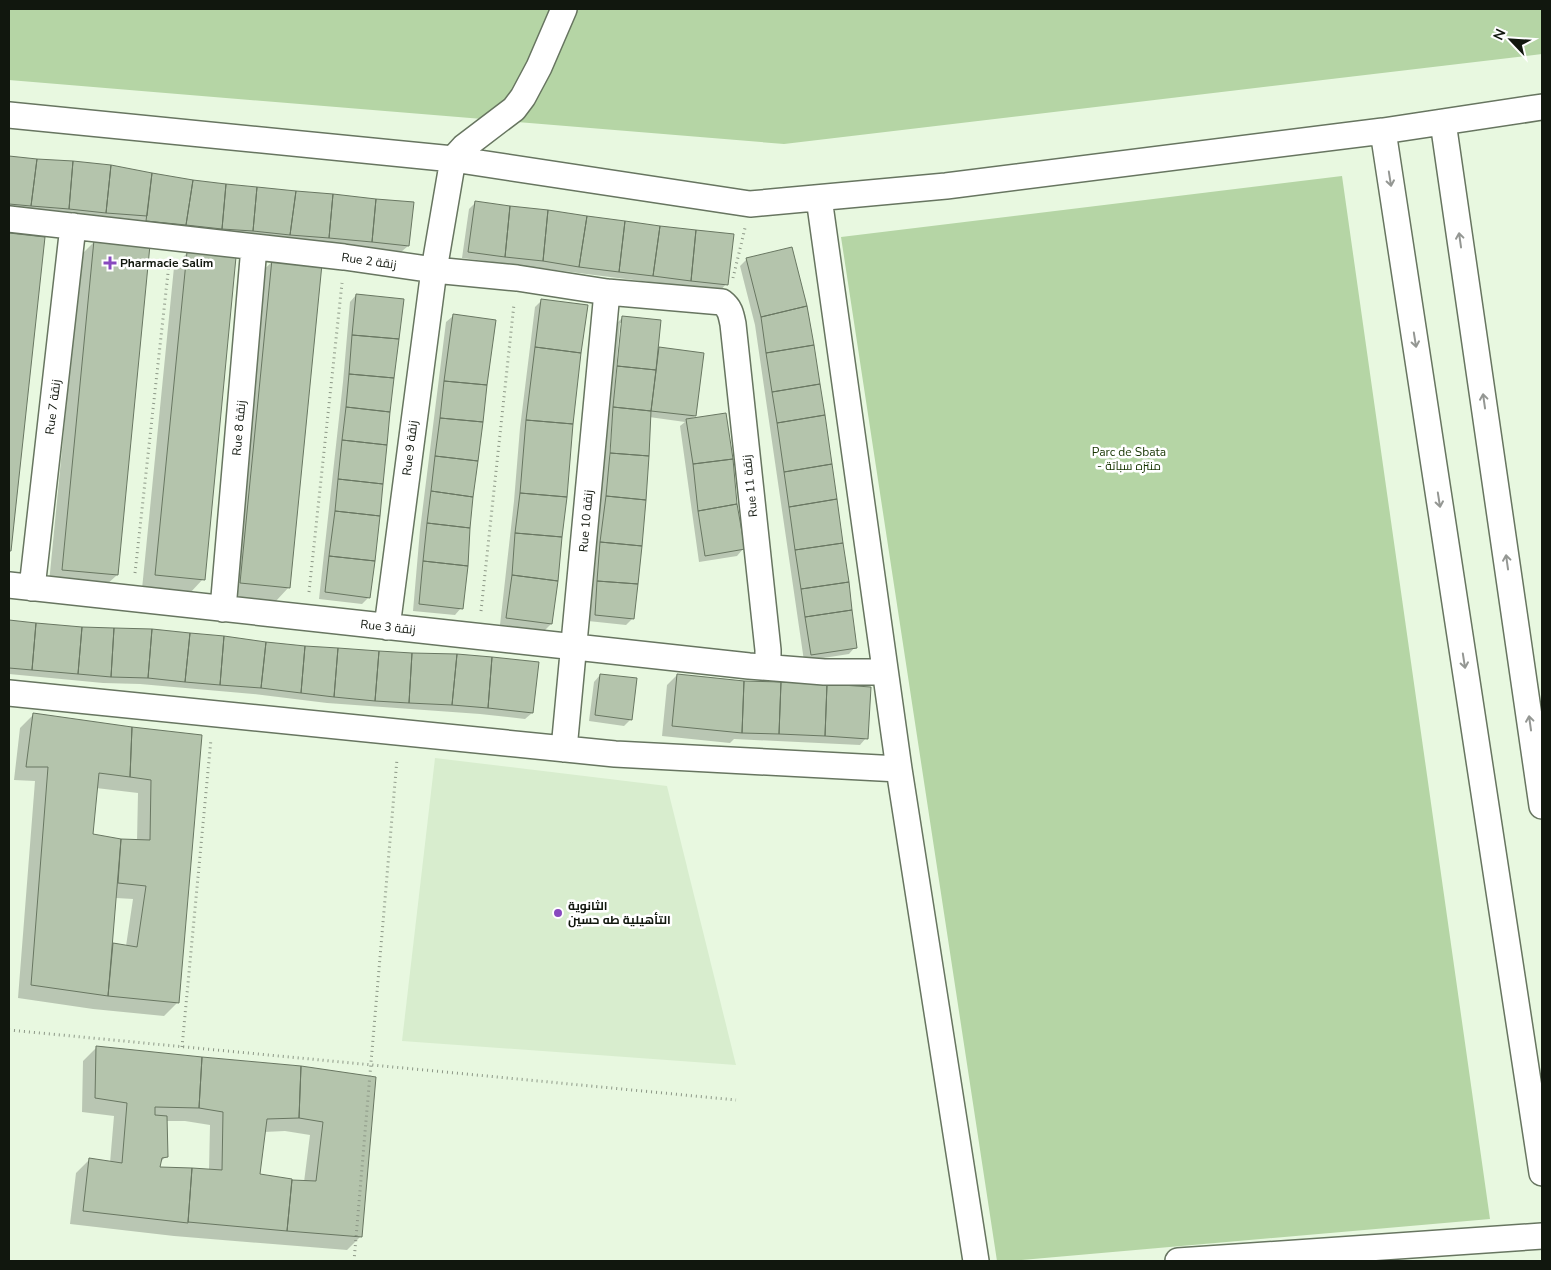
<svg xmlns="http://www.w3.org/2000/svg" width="1551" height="1270" font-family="'Nunito Sans',Cairo,sans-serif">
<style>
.built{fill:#d8edce}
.green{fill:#b5d5a5}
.shadow{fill:#0003;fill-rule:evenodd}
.building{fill:#b4c4ac;stroke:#697762}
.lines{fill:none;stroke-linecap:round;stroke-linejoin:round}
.street-casing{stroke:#677560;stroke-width:28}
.path{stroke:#8c9786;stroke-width:3;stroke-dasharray:1 4;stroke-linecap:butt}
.street{stroke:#fff;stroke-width:25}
.oneway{stroke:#949793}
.poi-dot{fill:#8849bf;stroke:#fff;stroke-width:2}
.labels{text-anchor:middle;stroke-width:5;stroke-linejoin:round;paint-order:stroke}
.street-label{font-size:12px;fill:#11170e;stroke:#fff}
.poi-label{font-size:12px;font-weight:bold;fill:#11170e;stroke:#fff;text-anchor:start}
.park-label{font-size:12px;fill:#163400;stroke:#fff}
</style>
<rect width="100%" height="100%" fill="#e8f8e0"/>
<path class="built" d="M 435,758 L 667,786 L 736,1065 L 402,1041 Z"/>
<path class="green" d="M 9,9 L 1542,9 L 1542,54 L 784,144 L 9,80 Z
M 1342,176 L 1490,1219 L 1010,1261 L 997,1261 L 841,237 Z"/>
<path class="shadow" d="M 9,157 L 37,160 L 408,246 L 401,252 L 140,228 L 9,211 Z
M 476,202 L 726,284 L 720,291 L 462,258 L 469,209 Z
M 9,234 L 44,238 L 9,551 Z
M 95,241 L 117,575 L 103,588 L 49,583 L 81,255 Z
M 187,253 L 203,579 L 190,593 L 142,589 L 174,267 Z
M 747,259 L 855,647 L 849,654 L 804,661 L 755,325 L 740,266 Z
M 273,261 L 289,587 L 276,601 L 227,596 L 259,274 Z
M 356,295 L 369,597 L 362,604 L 319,599 L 343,382 L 350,302 Z
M 542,300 L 572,424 L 551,624 L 545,630 L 500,625 L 514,501 L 520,428 L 535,307 Z
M 453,316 L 468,527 L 461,608 L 455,615 L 413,611 L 420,530 L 446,322 Z
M 623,317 L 657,349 L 702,354 L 695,416 L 691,419 L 736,504 L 743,549 L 737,556 L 699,562 L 680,426 L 685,422 L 649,417 L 633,618 L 626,625 L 588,621 L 616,324 ZM 620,323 L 623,323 L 611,459 L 609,459 Z
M 9,621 L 36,624 L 532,713 L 525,719 L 480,714 L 327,703 L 253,694 L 140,684 L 103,683 L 9,674 Z
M 600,675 L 631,719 L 624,726 L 589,721 L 594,682 Z
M 677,675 L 866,738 L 860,745 L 734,739 L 730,743 L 662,736 L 667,685 Z
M 33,715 L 201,736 L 178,1002 L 164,1016 L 93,1009 L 18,998 L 35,781 L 14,780 L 20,728 ZM 96,788 L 138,793 L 137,841 L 121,840 L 91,835 ZM 116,898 L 133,899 L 126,946 L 112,944 Z
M 97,1047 L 375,1078 L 361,1236 L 347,1250 L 174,1236 L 70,1224 L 76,1173 L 90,1159 L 110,1163 L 114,1116 L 82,1112 L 83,1061 ZM 166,1121 L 185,1121 L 210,1125 L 209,1170 L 159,1168 L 160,1163 L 166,1156 ZM 285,1131 L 310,1135 L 304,1182 L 291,1182 L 259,1175 L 264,1132 Z"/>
<path class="building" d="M 9,156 L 37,159 L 31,206 L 9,204 Z
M 37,159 L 73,161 L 69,209 L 31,206 Z
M 73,161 L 111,165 L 106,213 L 69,209 Z
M 111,165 L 152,173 L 147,216 L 106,213 Z
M 152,173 L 193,180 L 186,225 L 146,221 Z
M 193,180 L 226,184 L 222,229 L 186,225 Z
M 226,184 L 257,187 L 253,231 L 222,229 Z
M 257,187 L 296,191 L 290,235 L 253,231 Z
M 296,191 L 333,194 L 329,238 L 290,235 Z
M 333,194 L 376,199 L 372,242 L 329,238 Z
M 376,199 L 414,202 L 409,246 L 372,242 Z
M 475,201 L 510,206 L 505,257 L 468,252 Z
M 510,206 L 548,210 L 543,261 L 505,257 Z
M 548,210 L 587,216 L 579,267 L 543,261 Z
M 587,216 L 625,221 L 619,272 L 579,267 Z
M 625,221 L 660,226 L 653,276 L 619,272 Z
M 660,226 L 696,230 L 691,281 L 653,276 Z
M 696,230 L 734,234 L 728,285 L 691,281 Z
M 9,233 L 45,237 L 11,551 L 9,551 Z
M 94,240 L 150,245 L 118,575 L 62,570 Z
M 792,247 L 807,306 L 761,317 L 746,258 Z
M 187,252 L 236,257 L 205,580 L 155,575 Z
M 272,259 L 322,264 L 290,588 L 240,583 Z
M 356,294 L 404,299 L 399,339 L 352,335 Z
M 541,299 L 588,305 L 581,353 L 535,347 Z
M 807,306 L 814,345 L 766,353 L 761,317 Z
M 453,314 L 496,320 L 487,385 L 444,381 Z
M 622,316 L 661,320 L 656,370 L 617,366 Z
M 352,335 L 399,339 L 394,378 L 349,374 Z
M 814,345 L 820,384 L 772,392 L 766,353 Z
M 535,347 L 581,353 L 573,424 L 526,420 Z
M 659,347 L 704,353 L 696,416 L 651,411 Z
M 617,366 L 656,370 L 651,411 L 613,407 Z
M 349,374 L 394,378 L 390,412 L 346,407 Z
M 444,381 L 487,385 L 483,422 L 440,418 Z
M 820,384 L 825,415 L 777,423 L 772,392 Z
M 346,407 L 390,412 L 387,445 L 342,440 Z
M 613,407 L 651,411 L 649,456 L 610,453 Z
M 726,413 L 733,459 L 693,464 L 686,419 Z
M 825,415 L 832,464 L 784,472 L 777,423 Z
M 440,418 L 483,422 L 478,461 L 435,456 Z
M 526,420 L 573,424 L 567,497 L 520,493 Z
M 342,440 L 387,445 L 383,484 L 338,479 Z
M 610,453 L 649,456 L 646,500 L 606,496 Z
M 435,456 L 478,461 L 473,497 L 431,491 Z
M 733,459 L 737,504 L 698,511 L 693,464 Z
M 832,464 L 837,499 L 789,507 L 784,472 Z
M 338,479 L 383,484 L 380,516 L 335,511 Z
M 431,491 L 473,497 L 470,528 L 427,523 Z
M 520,493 L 567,497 L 562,537 L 515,533 Z
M 606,496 L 646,500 L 642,546 L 600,542 Z
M 837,499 L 843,543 L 795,550 L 789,507 Z
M 737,504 L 745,549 L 705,556 L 698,511 Z
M 335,511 L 380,516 L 375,561 L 329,556 Z
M 427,523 L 470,528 L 468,566 L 423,561 Z
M 515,533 L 562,537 L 558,581 L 512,575 Z
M 600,542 L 642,546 L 638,584 L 597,581 Z
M 843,543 L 849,582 L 801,589 L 795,550 Z
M 329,556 L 375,561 L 370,598 L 325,592 Z
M 423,561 L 468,566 L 463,609 L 419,604 Z
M 512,575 L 558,581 L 552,624 L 506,618 Z
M 597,581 L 638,584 L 634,619 L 595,615 Z
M 849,582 L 852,610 L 805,617 L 801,589 Z
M 852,610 L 857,648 L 811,655 L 805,617 Z
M 9,620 L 36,623 L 32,670 L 9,668 Z
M 36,623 L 82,627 L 78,674 L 32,670 Z
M 82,627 L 114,628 L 111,677 L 78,674 Z
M 114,628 L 152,629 L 148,678 L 111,677 Z
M 152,629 L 190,633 L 185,682 L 148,678 Z
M 190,633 L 224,636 L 220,685 L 185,682 Z
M 224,636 L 266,642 L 261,688 L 220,685 Z
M 266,642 L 305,646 L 301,693 L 261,688 Z
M 305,646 L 338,648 L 334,697 L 301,693 Z
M 338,648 L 379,651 L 375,701 L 334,697 Z
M 379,651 L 412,653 L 409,703 L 375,701 Z
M 412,653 L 457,654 L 452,705 L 409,703 Z
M 457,654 L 492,657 L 488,708 L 452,705 Z
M 492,657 L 539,662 L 533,713 L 488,708 Z
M 600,674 L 637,678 L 632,720 L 595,715 Z
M 677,674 L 744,681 L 742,733 L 672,726 Z
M 744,681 L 781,682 L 779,734 L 742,733 Z
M 781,682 L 827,684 L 825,736 L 779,734 Z
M 827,684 L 871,687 L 868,739 L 825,736 Z
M 33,713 L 132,727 L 130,777 L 99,773 L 93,834 L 121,839 L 108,996 L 31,985 L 48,767 L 26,767 Z
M 132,727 L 202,735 L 179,1003 L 108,996 L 113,943 L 137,947 L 146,886 L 118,883 L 121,839 L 150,840 L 151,780 L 130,777 Z
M 96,1046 L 202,1057 L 199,1108 L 155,1107 L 155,1115 L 167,1116 L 168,1157 L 162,1158 L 160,1167 L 192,1168 L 188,1223 L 83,1211 L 89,1158 L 122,1163 L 127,1103 L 95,1098 Z
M 202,1057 L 301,1066 L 299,1118 L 267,1119 L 260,1174 L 292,1179 L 287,1231 L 188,1222 L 192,1168 L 222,1170 L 223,1112 L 199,1108 Z
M 301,1066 L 376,1077 L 362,1237 L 287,1231 L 292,1180 L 316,1181 L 323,1122 L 299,1118 Z"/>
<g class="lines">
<g class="street-casing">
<path id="street" d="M 9,115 L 453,159 L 750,204 L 946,186 L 1383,131 L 1542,107
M 1443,122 L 1542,806
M 1383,131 L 1542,1173
M 819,198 L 899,769 L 976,1261
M 9,219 L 344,257 L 434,270 L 517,278 L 607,292 L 722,302 C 730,308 731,314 733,324 L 768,650 L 768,667
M 9,585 L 749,666 L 824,672 L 885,672
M 32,588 L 73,226
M 223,609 L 254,247
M 387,627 L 434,270 L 453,159 L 464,147 L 514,109 L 523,97 L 539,67 L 564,9
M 9,693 L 615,754 L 899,769
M 564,749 L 607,292
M 1178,1261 L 1542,1236"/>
</g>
<path class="path" d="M 733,278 L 745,228
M 135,573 L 169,264
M 309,592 L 342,283
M 481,611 L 514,304
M 9,1030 L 736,1100
M 182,1047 L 211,739
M 354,1261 L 397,759"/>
<use href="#street" class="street"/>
</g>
<defs><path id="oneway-shaft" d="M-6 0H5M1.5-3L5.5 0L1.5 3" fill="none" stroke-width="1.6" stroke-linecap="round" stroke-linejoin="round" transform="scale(1.25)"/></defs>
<g class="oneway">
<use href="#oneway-shaft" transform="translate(1390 179) rotate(81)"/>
<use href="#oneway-shaft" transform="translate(1460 240) rotate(-98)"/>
<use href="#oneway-shaft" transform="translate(1415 340) rotate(81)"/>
<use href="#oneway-shaft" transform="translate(1484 401) rotate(-98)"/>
<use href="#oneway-shaft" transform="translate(1439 500) rotate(81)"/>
<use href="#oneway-shaft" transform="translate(1507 562) rotate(-98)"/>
<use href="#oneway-shaft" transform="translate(1464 661) rotate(81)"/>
<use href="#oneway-shaft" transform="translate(1530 723) rotate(-98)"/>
</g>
<g class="poi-dot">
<path d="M107.5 255.5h5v5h5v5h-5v5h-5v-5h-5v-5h5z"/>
<circle cx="558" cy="913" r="5"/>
</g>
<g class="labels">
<g class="street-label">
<text transform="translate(369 261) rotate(8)" y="4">Rue 2 زنقة</text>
<text transform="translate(53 407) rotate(-83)" y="4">Rue 7 زنقة</text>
<text transform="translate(239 428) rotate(-85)" y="4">Rue 8 زنقة</text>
<text transform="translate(410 448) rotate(-83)" y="4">Rue 9 زنقة</text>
<text transform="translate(750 486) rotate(-96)" y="4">Rue 11 زنقة</text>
<text transform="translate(586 521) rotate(-85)" y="4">Rue 10 زنقة</text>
<text transform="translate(388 627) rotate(6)" y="4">Rue 3 زنقة</text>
</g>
<g class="poi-label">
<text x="120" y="267">Pharmacie Salim</text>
<text x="568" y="910">الثانوية<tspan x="568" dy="14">التأهيلية طه حسين</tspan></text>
</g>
<g class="park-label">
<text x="1129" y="456">Parc de Sbata<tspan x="1129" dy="14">- منتزه سباتة</tspan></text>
</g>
</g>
<rect width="1551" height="1270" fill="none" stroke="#11170e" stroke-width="20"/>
<g transform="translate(1511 40) rotate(295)" stroke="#ffffff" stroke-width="4" paint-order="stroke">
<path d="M0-4L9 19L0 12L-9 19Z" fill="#11170e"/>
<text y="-8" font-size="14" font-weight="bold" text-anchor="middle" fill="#11170e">N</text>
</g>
</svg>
